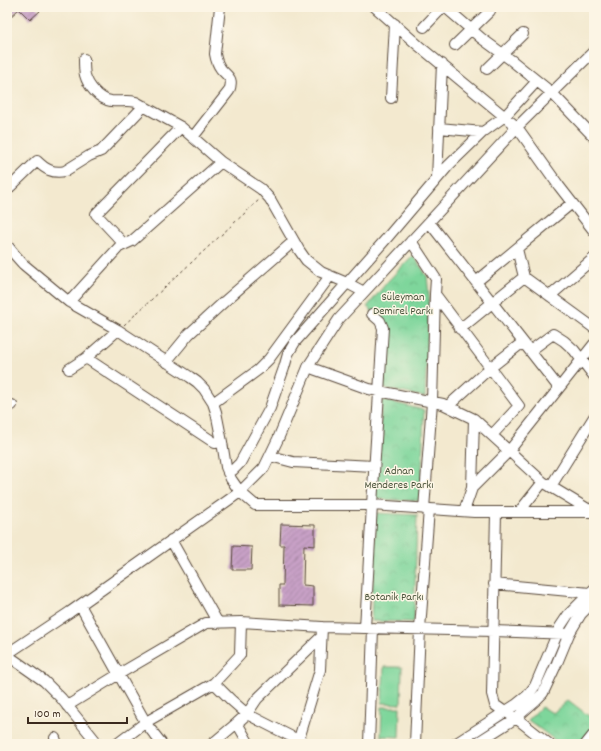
<svg xmlns="http://www.w3.org/2000/svg" width="601" height="751" font-family="Dekko,sans-serif">
<style>
.grass{fill:#7ed69b;stroke:#5c805c}
.park{fill:url(#park-crowns);stroke:#5c805c}
.building{fill:url(#building-hatch)}
.lines{fill:none;stroke-linecap:round;stroke-linejoin:round}
.minor-casing{stroke:#574739;stroke-width:12}
.path{stroke:#574739;stroke-width:1;stroke-dasharray:3 3;stroke-linecap:butt}
.minor{stroke:#fff;stroke-width:10}
.labels{text-anchor:middle;stroke-width:3;stroke-linejoin:round;paint-order:stroke}
.park-label{font-size:12px;fill:#4c553d;stroke:#fcf5e5}
</style>
<defs>
<pattern id="park-crowns" width="20" height="18" patternUnits="userSpaceOnUse"><rect width="20" height="18" fill="#7ed69b"/><path d="M2 6a3 3 0 1 1 6 0M12 15a3 3 0 1 1 6 0" fill="none" stroke="#6eb885"/></pattern>
<pattern id="building-hatch" width="6" height="6" patternUnits="userSpaceOnUse"><rect width="6" height="6" fill="#c7a0c6"/><path d="M-1 1l2-2M0 6l6-6M5 7l2-2" fill="none" stroke="#a383a0"/></pattern>
</defs>
<rect width="100%" height="100%" fill="#fcf5e5"/>
<filter id="ink" filterUnits="userSpaceOnUse"><feTurbulence type="fractalNoise" baseFrequency=".025" numOctaves="2"/><feDisplacementMap in="SourceGraphic" scale="8" xChannelSelector="R" yChannelSelector="G"/><feConvolveMatrix kernelMatrix="1 2 1 2 8 2 1 2 1" color-interpolation-filters="sRGB"/></filter>
<filter id="wash" filterUnits="userSpaceOnUse"><feTurbulence type="fractalNoise" baseFrequency=".012" numOctaves="4" result="noise"/><feDisplacementMap in="SourceGraphic" scale="16" xChannelSelector="R" yChannelSelector="G"/><feGaussianBlur stdDeviation="0.9" result="paint"/><feColorMatrix in="noise" values="0 0 0 0 0 0 0 0 0 0 0 0 0 0 0 0 0 1.4 0 .05"/><feComposite in="paint" operator="in"/></filter>
<g filter="url(#wash)">
<rect width="100%" height="100%" fill="#f3e9cf"/>
<path class="grass" d="M 384,667 L 402,667 L 401,704 L 382,703 Z
M 382,707 L 400,707 L 399,737 L 381,736 Z"/>
<path class="park" d="M 413,255 L 427,276 L 429,296 L 425,397 L 382,388 L 386,323 L 367,307 L 388,281 Z
M 382,400 L 424,410 L 421,501 L 374,499 Z
M 376,513 L 417,515 L 414,622 L 371,621 Z
M 568,700 L 594,720 L 594,728 L 582,744 L 560,744 L 528,720 L 541,707 L 553,713 Z"/>
<g id="blocks">
<path class="building" d="M 7,7 L 36,7 L 40,11 L 30,20 L 19,9 L 7,20 Z
M 281,524 L 315,525 L 315,546 L 304,545 L 303,585 L 313,586 L 313,606 L 279,605 L 279,585 L 283,585 L 284,545 L 280,545 Z
M 233,546 L 252,547 L 251,570 L 232,570 Z"/>
</g>
</g>
<g filter="url(#ink)">
<use href="#blocks" fill-opacity="0" stroke="#574739" stroke-width="1"/>
<g class="lines">
<g class="minor-casing">
<path id="minor" d="M 375,7 L 419,46 L 517,127 L 559,186 L 594,231
M 445,7 L 481,38 L 511,60 L 552,93 L 594,137
M 424,27 L 443,7
M 455,45 L 490,11
M 84,59 C 84,64 84,70 85,75 C 88,86 99,99 111,101 C 120,102 128,100 136,102 L 181,127 L 221,162 L 261,189 L 270,199 L 299,250 L 306,260 L 321,272 L 347,283 L 364,292
M 487,69 L 523,34
M 391,98 L 395,24
M 439,128 L 483,132
M 193,137 L 229,91 C 234,78 228,77 221,69 C 218,65 216,60 215,54 L 220,7
M 437,178 L 442,64
M 7,190 L 37,161 C 45,169 53,174 65,171 L 89,156 L 101,151 L 144,106
M 429,222 L 559,388
M 411,241 L 436,279 L 435,294 L 519,406 L 492,435
M 124,244 L 96,214 L 181,127
M 7,245 L 15,255 L 23,264 L 69,302 L 118,330 L 190,377 L 197,382 L 204,389 L 213,403 L 216,412 L 222,442 L 226,467 L 231,479 L 240,492 L 255,505 L 372,505 L 365,628
M 517,249 L 524,277 L 594,328
M 476,282 L 572,203
M 550,296 L 594,258
M 69,302 L 119,247 L 132,241 L 221,162
M 372,314 L 380,321 L 383,328 L 372,505 L 474,512 L 591,512 L 594,507
M 460,329 L 524,277
M 530,351 L 553,334 L 564,341 L 574,350 L 594,376
M 86,358 L 215,443 L 222,442
M 166,362 L 189,334 L 225,301 L 294,241
M 308,367 L 369,389 L 443,404 L 474,419 L 543,482 L 591,511
M 69,369 L 86,358 L 118,330
M 213,403 L 258,370 L 269,359 L 330,276
M 448,406 L 490,368 L 523,342
M 7,407 L 12,405
M 270,456 L 293,462 L 374,466
M 228,473 L 233,470 L 240,463 L 270,408 L 284,368 L 288,354 L 295,342 L 386,239 L 448,166 L 483,132 L 505,116 L 537,81
M 551,486 L 594,417
M 472,488 L 474,419
M 424,509 L 432,402 L 435,294
M 464,511 L 472,488 L 509,451 L 594,344
M 519,512 L 543,482
M 496,513 L 492,694 L 495,705 L 502,710 L 516,718 L 549,744
M 171,540 L 218,623
M 494,584 L 590,593
M 80,605 L 147,725 L 162,744
M 241,622 L 322,627 L 320,670 L 298,742
M 322,627 L 493,631 L 569,634
M 7,654 L 70,612 L 240,492 L 264,468 L 278,439 L 309,365 L 339,319 L 517,127 L 594,51
M 7,655 L 44,681 L 61,698 L 98,744
M 214,683 L 231,700 L 247,714 L 294,738 L 298,742 L 298,744
M 67,706 L 119,674 L 206,623 L 241,622 L 240,655 L 214,683 L 146,722 L 117,744
M 237,723 L 249,744
M 55,738 L 57,744
M 212,744 L 237,723 L 247,714 L 257,699 L 321,637
M 369,744 L 373,628
M 415,744 L 420,629 L 429,509
M 455,744 L 517,704 L 527,696 L 535,686 L 560,627 L 568,615 L 594,589
M 475,744 L 516,718 L 536,700 L 543,693 L 557,663 L 569,634 L 581,614 L 594,601
M 586,744 L 594,734"/>
</g>
<path class="path" d="M 124,325 L 260,199"/>
<use href="#minor" class="minor"/>
</g>
</g>
<g class="labels">
<g class="park-label">
<text x="403" y="300">Süleyman<tspan x="403" dy="14">Demirel Parkı</tspan></text>
<text x="399" y="474">Adnan<tspan x="399" dy="14">Menderes Parkı</tspan></text>
<text x="394" y="600">Botanik Parkı</text>
</g>
</g>
<rect width="601" height="751" fill="none" stroke="#fcf5e5" stroke-width="24"/>
<path d="M28 717v6h99v-6" fill="none" stroke="#3b2a1e" stroke-width="2"/>
<text x="34" y="717" font-size="12" fill="#3b2a1e" stroke="#fcf5e5" stroke-width="3" paint-order="stroke">100 m</text>
</svg>
